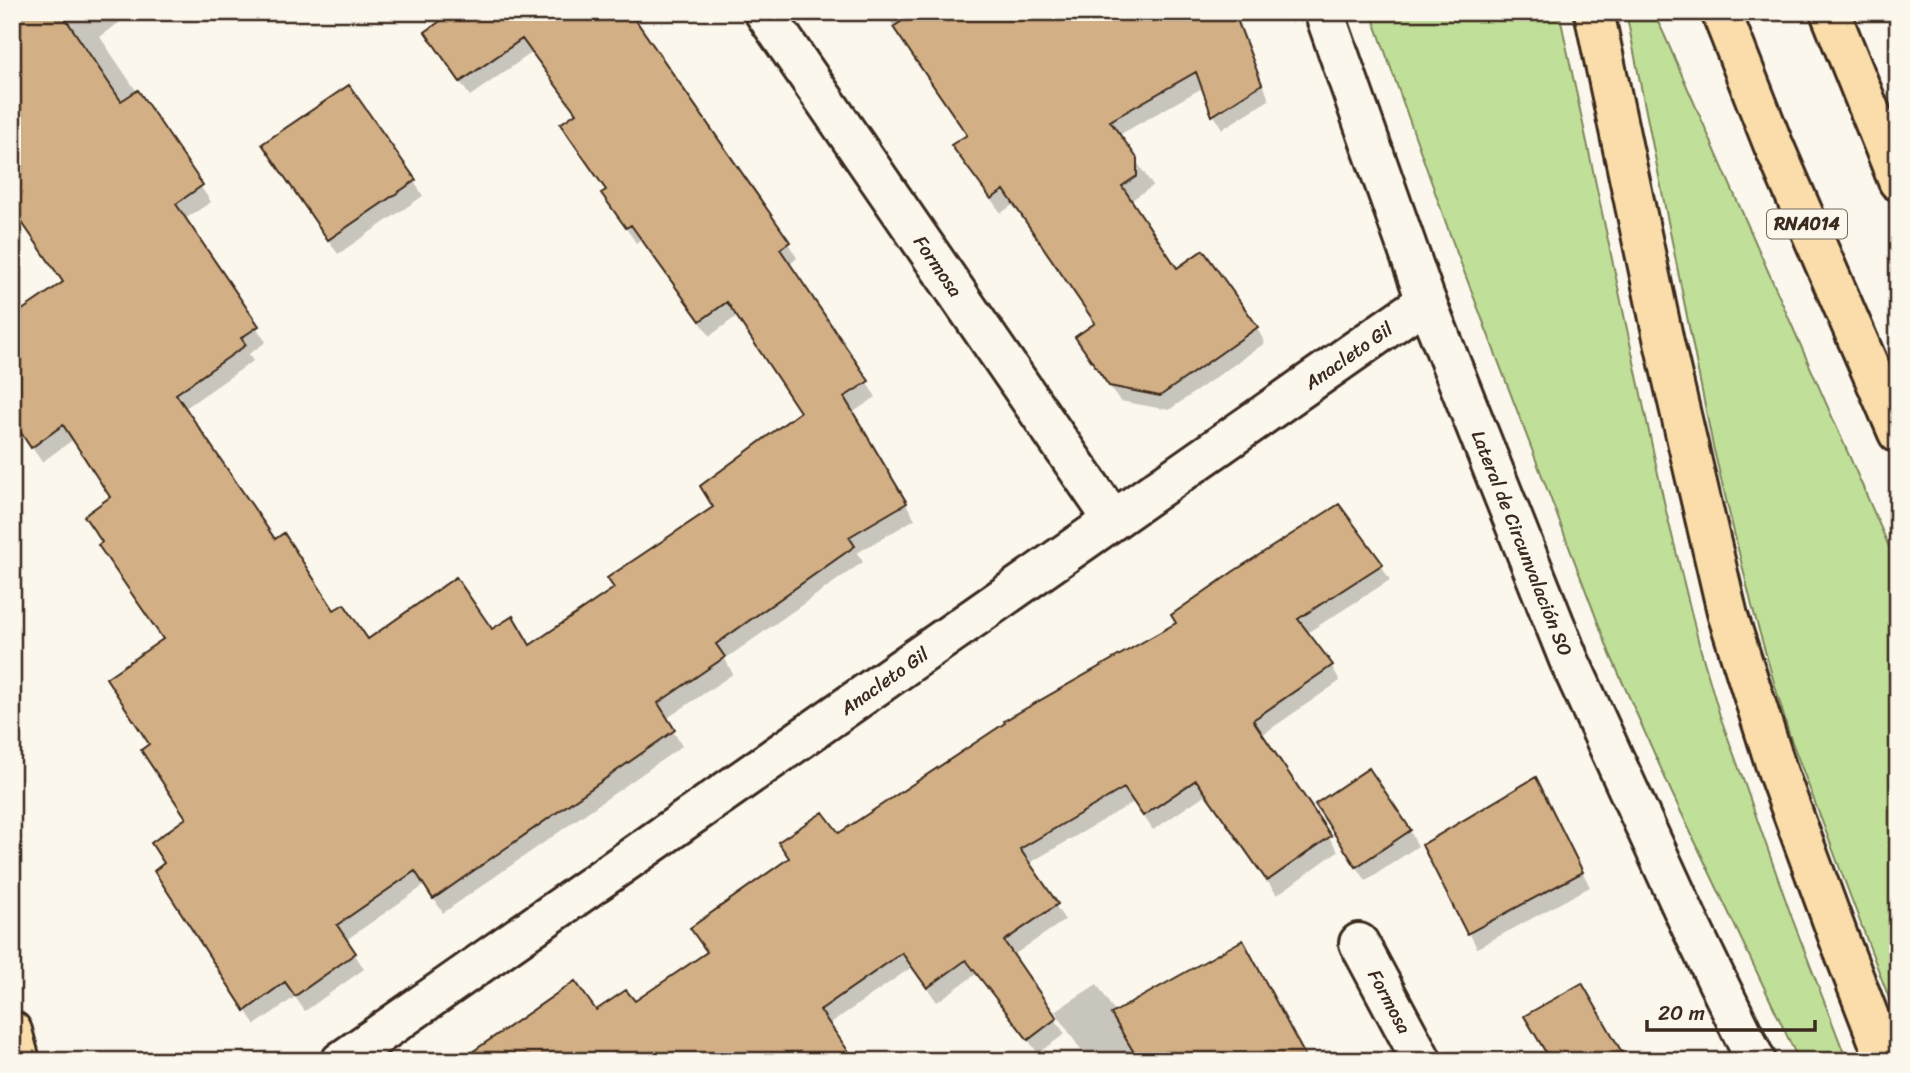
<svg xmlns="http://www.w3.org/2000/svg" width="1910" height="1073" font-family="Sriracha,sans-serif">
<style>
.green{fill:#c0e099;stroke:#7e855c;stroke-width:2}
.shadow{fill:#0003}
.building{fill:#d3af85;stroke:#3b2a1e;stroke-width:2}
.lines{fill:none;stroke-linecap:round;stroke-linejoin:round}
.minor-casing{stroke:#3b2a1e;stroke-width:44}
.major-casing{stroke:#3b2a1e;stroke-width:44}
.highway-casing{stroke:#3b2a1e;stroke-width:44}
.minor{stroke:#fbf7ec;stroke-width:38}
.major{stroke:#faddab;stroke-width:38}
.highway{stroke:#faddab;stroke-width:38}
.labels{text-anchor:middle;stroke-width:5;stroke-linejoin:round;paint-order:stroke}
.shield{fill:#fbf7ec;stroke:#75685c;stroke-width:2}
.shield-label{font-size:18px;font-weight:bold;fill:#3b2a1e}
.street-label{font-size:19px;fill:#3b2a1e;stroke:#fbf7ec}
</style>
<rect width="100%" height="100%" fill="#fbf7ec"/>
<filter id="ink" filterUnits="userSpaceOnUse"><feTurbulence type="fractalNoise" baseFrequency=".0143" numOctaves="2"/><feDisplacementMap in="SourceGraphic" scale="14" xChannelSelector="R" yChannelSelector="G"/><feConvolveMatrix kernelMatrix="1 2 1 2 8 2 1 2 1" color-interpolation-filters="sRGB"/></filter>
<g filter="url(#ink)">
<path class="green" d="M 1371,12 L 1559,12 L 1666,511 L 1699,644 L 1720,716 L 1745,785 L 1792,918 L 1847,1061 L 1799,1061 L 1671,791 L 1610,654 L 1452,240 Z
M 1626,12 L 1653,12 L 1663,32 L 1898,567 L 1898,1022 L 1789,734 L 1752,606 L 1713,446 Z"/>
<path class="shadow" d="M 12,12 L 133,12 L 100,37 L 211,202 L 185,219 L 266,342 L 249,354 L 253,361 L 184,409 L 275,541 L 334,613 L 368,641 L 492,632 L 530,647 L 616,589 L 714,508 L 802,413 L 737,316 L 710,336 L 641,239 L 636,243 L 603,194 L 607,191 L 562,125 L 576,115 L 556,84 L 788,243 L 797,258 L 789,265 L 876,397 L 852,413 L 915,519 L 857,553 L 863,562 L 725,659 L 733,674 L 666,719 L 682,746 L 443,913 L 425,885 L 346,940 L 364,969 L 305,1011 L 295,997 L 255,1025 L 165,887 L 165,864 L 187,819 L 151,745 L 164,640 L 109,560 L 103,543 L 86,516 L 112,498 L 74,439 L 42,462 L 12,419 L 64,283 Z
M 441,12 L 542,12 L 557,35 L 470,96 L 436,48 L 446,19 Z
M 884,12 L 1236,12 L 1269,100 L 1222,129 L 1214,115 L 1204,87 L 1119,135 L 1153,186 L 1130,201 L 1177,270 L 1257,328 L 1265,343 L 1169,410 L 1120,401 L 1086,352 L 1097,324 L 1014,204 L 1001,213 L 962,160 L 954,145 L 968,136 Z
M 264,145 L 414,181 L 423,196 L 338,254 Z
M 1381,565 L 1390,580 L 1307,633 L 1332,666 L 1340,681 L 1262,735 L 1338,851 L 1277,895 L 1206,794 L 1153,830 L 1134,802 L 1028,864 L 1065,920 L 1012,956 L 1065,1034 L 1038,1053 L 976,974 L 937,1002 L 912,967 L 828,1025 L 596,1013 L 634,1004 L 708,954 L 692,928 L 839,836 Z
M 1544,794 L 1590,887 L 1477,948 L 1424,846 Z
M 1326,819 L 1410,831 L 1418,846 L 1366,881 Z
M 1097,984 L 1116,1014 L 1307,1061 L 1088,1061 L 1055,1011 Z"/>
<path class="building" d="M 12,12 L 61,12 L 121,101 L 138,90 L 203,185 L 176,204 L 259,326 L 241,338 L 246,345 L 176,394 L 275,539 L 284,533 L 334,610 L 344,604 L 368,639 L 456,577 L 492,629 L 513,616 L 530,645 L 614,588 L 607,578 L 713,507 L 700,486 L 800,412 L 727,302 L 700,321 L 631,225 L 626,228 L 601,193 L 606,190 L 560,124 L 576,113 L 522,39 L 460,82 L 425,32 L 453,12 L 630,12 L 790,242 L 780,249 L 869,381 L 844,397 L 907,503 L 849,537 L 855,546 L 716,644 L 725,657 L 658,703 L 675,730 L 433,899 L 415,871 L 337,925 L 356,953 L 295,996 L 285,982 L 245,1011 L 154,871 L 164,863 L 151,843 L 186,818 L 141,750 L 149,744 L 106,678 L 163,639 L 98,545 L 102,542 L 84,516 L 110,497 L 63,425 L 31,448 L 12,419 L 12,317 L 63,282 L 12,208 Z
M 916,12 L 1234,12 L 1262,84 L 1212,116 L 1196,72 L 1110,121 L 1137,158 L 1137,176 L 1122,186 L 1177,268 L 1203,250 L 1258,327 L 1160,396 L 1109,386 L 1075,337 L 1095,323 L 1004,190 L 991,199 L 951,145 L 967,135 L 893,27 Z
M 349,85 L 416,180 L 328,240 L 262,144 Z
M 1339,504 L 1383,564 L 1298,619 L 1333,665 L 1253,720 L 1331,836 L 1267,881 L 1196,780 L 1143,816 L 1124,788 L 1020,849 L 1058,904 L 1004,941 L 1057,1018 L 1028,1040 L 966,960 L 927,988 L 902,953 L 820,1010 L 855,1061 L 459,1061 L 575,981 L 596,1010 L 626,990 L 635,1001 L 707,952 L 690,928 L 789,858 L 778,842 L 823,812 L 839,833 L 1005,723 L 1004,721 L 1176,623 L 1171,615 L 1234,571 Z
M 1369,768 L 1411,830 L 1356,867 L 1315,804 Z
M 1536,777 L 1583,872 L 1467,934 L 1422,845 Z
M 1243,940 L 1308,1061 L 1139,1061 L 1111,1014 Z
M 1582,983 L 1627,1061 L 1551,1061 L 1524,1016 Z"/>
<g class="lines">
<g class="minor-casing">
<g id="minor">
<path id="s1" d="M 764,12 L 1113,520"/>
<path id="s2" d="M 1324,12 L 1426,301 L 1569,660 L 1692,929 L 1756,1061"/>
<path id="s3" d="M 1359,943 L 1422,1061"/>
<path id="s4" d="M 341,1061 L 1426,301"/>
</g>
</g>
<g class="major-casing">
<path id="major" d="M 12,1031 L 20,1061"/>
</g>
<g class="highway-casing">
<path id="highway" d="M 1594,12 L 1664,342 L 1728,616 L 1778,773 L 1839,939 L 1886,1061
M 1721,12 L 1773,144 L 1898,433
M 1830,12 L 1898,181"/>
</g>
<use href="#minor" class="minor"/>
<use href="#major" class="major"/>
<use href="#highway" class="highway"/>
</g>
</g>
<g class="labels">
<rect class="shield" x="1767" y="209.5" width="80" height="29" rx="5"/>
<g class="shield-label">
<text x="1807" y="230">RNA014</text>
</g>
<g class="street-label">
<text dy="7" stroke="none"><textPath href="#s1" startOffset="308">Formosa</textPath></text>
<text dy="7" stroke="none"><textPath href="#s4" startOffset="1230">Anacleto Gil</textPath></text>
<text dy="7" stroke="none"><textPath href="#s2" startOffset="567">Lateral de Circunvalación SO</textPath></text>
<text dy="7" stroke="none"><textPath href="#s4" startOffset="663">Anacleto Gil</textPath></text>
<text dy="7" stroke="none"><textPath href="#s3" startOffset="66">Formosa</textPath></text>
</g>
</g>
<rect width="1910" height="1073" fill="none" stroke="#fbf7ec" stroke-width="42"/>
<rect x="21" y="21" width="1868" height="1031" fill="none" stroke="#3b2a1e" stroke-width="2.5" filter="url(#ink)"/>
<path d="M1647 1020v10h168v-10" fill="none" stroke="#3b2a1e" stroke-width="3.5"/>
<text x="1658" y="1020" font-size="21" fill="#3b2a1e" stroke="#fbf7ec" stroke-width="5" paint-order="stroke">20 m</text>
</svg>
